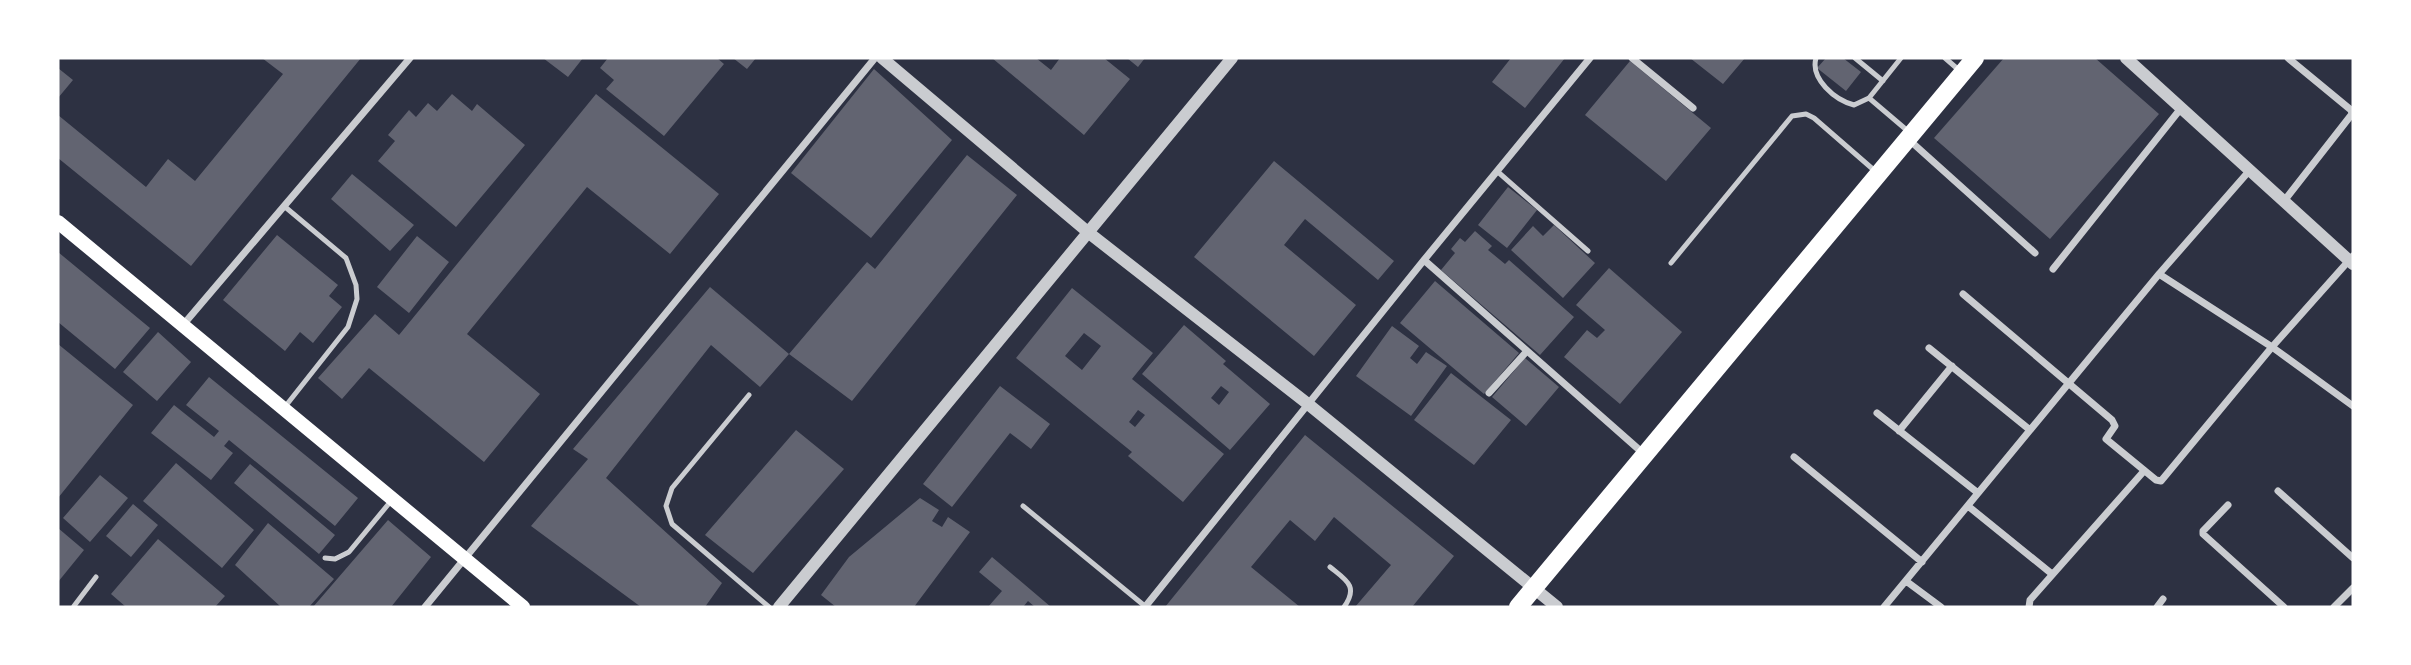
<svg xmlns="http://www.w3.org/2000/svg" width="2411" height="665" font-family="Roboto,sans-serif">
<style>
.building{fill:#626471;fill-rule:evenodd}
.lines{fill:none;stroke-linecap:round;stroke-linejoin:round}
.service{stroke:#caccd0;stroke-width:5}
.minor{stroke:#caccd0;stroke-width:7}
.tertiary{stroke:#caccd0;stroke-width:12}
.secondary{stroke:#fff;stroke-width:14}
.primary{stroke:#fff;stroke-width:18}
</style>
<rect width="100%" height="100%" fill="#2d3142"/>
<path class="building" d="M 262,58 L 361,58 L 191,266 L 58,158 L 58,115 L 146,187 L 168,159 L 195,181 L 283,74 Z
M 543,58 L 583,58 L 568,77 Z
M 608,58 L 717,58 L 724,64 L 664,136 L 606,89 L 614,80 L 600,68 Z
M 733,58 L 756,58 L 747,69 Z
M 992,58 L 1036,58 L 1051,70 L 1060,58 L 1104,58 L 1130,79 L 1084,135 Z
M 1127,58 L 1145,58 L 1138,67 Z
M 1511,58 L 1565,58 L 1525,108 L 1492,82 Z
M 1690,58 L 1745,58 L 1723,84 Z
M 1826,58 L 1843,58 L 1861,72 L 1846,91 L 1817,68 Z
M 2004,58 L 2095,58 L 2159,114 L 2050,239 L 1934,138 Z
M 1630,61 L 1711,128 L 1666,181 L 1585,115 Z
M 58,68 L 73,80 L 58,98 Z
M 874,69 L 952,140 L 871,238 L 791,173 Z
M 452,94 L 472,111 L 477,104 L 525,145 L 456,227 L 378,161 L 395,141 L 388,135 L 409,110 L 416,117 L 428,103 L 437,111 Z
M 596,94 L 719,194 L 670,254 L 587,187 L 467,334 L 540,394 L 484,462 L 369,368 L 342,399 L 318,378 L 375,314 L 399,335 Z
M 967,155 L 1017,195 L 852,401 L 789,354 L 867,262 L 875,269 Z
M 1274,161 L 1394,261 L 1378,280 L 1305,219 L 1284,245 L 1356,305 L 1314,356 L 1194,257 Z
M 352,174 L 414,225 L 390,251 L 331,199 Z
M 1508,187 L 1537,210 L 1507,248 L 1478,225 Z
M 1554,225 L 1595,263 L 1563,298 L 1511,250 L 1533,226 L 1543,236 Z
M 1475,231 L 1492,246 L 1488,250 L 1505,264 L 1509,260 L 1574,317 L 1540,355 L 1441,270 L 1455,253 L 1451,249 L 1460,238 L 1465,242 Z
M 277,235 L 338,285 L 329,296 L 342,307 L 313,343 L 300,332 L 285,351 L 223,300 Z
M 417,236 L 449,262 L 409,313 L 377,287 Z
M 58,252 L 150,328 L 115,369 L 58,322 Z
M 1609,268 L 1682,332 L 1620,404 L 1564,357 L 1587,330 L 1597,338 L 1605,330 L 1576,305 Z
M 1435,281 L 1519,353 L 1484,394 L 1400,323 Z
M 710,287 L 789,354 L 760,387 L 711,345 L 606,478 L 722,583 L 705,607 L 641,607 L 531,526 L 588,459 L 573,449 Z
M 1072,288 L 1153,353 L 1132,379 L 1224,454 L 1183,502 L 1128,456 L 1132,452 L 1016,358 ZM 1084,333 L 1101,346 L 1082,370 L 1065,356 ZM 1138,410 L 1145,415 L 1135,427 L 1129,422 Z
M 1184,325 L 1226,361 L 1223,364 L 1270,404 L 1230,450 L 1142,374 ZM 1221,386 L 1229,392 L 1219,405 L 1211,398 Z
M 1392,326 L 1419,346 L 1410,358 L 1417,364 L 1426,352 L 1447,366 L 1411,416 L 1356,376 Z
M 158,332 L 191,362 L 157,401 L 123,372 Z
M 58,344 L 133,405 L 58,498 Z
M 1525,358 L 1559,387 L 1526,426 L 1492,397 Z
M 1451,373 L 1511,420 L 1474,465 L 1414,420 Z
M 209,377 L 358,498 L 335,526 L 229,440 L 224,446 L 233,453 L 211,480 L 151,433 L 174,405 L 214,437 L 219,431 L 186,405 Z
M 1000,386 L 1050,424 L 1031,449 L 1010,433 L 952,507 L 923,484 Z
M 796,430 L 844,469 L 753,573 L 705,535 Z
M 1305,435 L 1454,556 L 1412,607 L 1355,607 L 1391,565 L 1334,517 L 1315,541 L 1290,520 L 1251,567 L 1300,607 L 1165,607 Z
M 176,463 L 254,530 L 222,568 L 143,501 Z
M 250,464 L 335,535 L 319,554 L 234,483 Z
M 100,475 L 128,498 L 90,542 L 63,518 Z
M 920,498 L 939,510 L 932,521 L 942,527 L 948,517 L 970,532 L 914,607 L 836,607 L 821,595 L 849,557 Z
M 133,504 L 158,525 L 131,557 L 106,536 Z
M 388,520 L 431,557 L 391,607 L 313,607 Z
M 268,523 L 334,579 L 309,607 L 281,607 L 235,565 Z
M 58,528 L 84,550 L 58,582 Z
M 158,539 L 225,596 L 215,607 L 126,607 L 111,594 Z
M 992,557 L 1051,607 L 1035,607 L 1028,601 L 1023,607 L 988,607 L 1002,591 L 979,572 Z"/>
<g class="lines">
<path class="service" d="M 1816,58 C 1810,79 1835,100 1854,105 L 1869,98 L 1901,58
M 1855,58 L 1883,81
M 1945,58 L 1960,71
M 1869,98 L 1909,132
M 1498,172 L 1588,251
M 1671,263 L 1792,116 L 1806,114 L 1814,118 L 1875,171
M 749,395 L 672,488 L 666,506 L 672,524 L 769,607
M 284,408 L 348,327 L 357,299 L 356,285 L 346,258 L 284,206
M 1023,506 L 1146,607
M 325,558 L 335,559 L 349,552 L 391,501
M 1330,567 C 1346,580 1359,586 1344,607
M 74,606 L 96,577"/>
<path class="minor" d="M 1632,58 L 1693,108
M 1907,138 L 2035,253
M 2284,201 L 2352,114 L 2351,110 L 2288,58
M 1424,260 L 1644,454
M 2053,269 L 2182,107
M 2159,274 L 2272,347 L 2353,406
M 1963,294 L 2112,420 L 2115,426 L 2106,439 L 2156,480 L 2161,481 L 2272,347 L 2353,256
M 183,325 L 410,58
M 1929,348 L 2030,430
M 1489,393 L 1527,351
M 1877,413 L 1978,493
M 1899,431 L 1952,366
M 1794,457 L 1922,562
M 2278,491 L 2353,558
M 2228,505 L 2203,531 L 2203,534 L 2284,607
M 1968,506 L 2052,574
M 1906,581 L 1941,607
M 425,607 L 875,58
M 1145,607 L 1424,260 L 1590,58
M 1884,607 L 2159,274 L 2250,170
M 2029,607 L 2030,600 L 2144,471
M 2157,607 L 2163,599
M 2334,607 L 2353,588"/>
<path class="tertiary" d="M 882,58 L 1089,233 L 1308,404 L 1557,607
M 2126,58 L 2353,264
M 779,607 L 1232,58"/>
<path class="secondary" d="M 58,222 L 523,607"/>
<path class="primary" d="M 1518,607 L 1975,58"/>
</g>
<rect width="2411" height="665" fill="none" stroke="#ffffff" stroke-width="119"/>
</svg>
